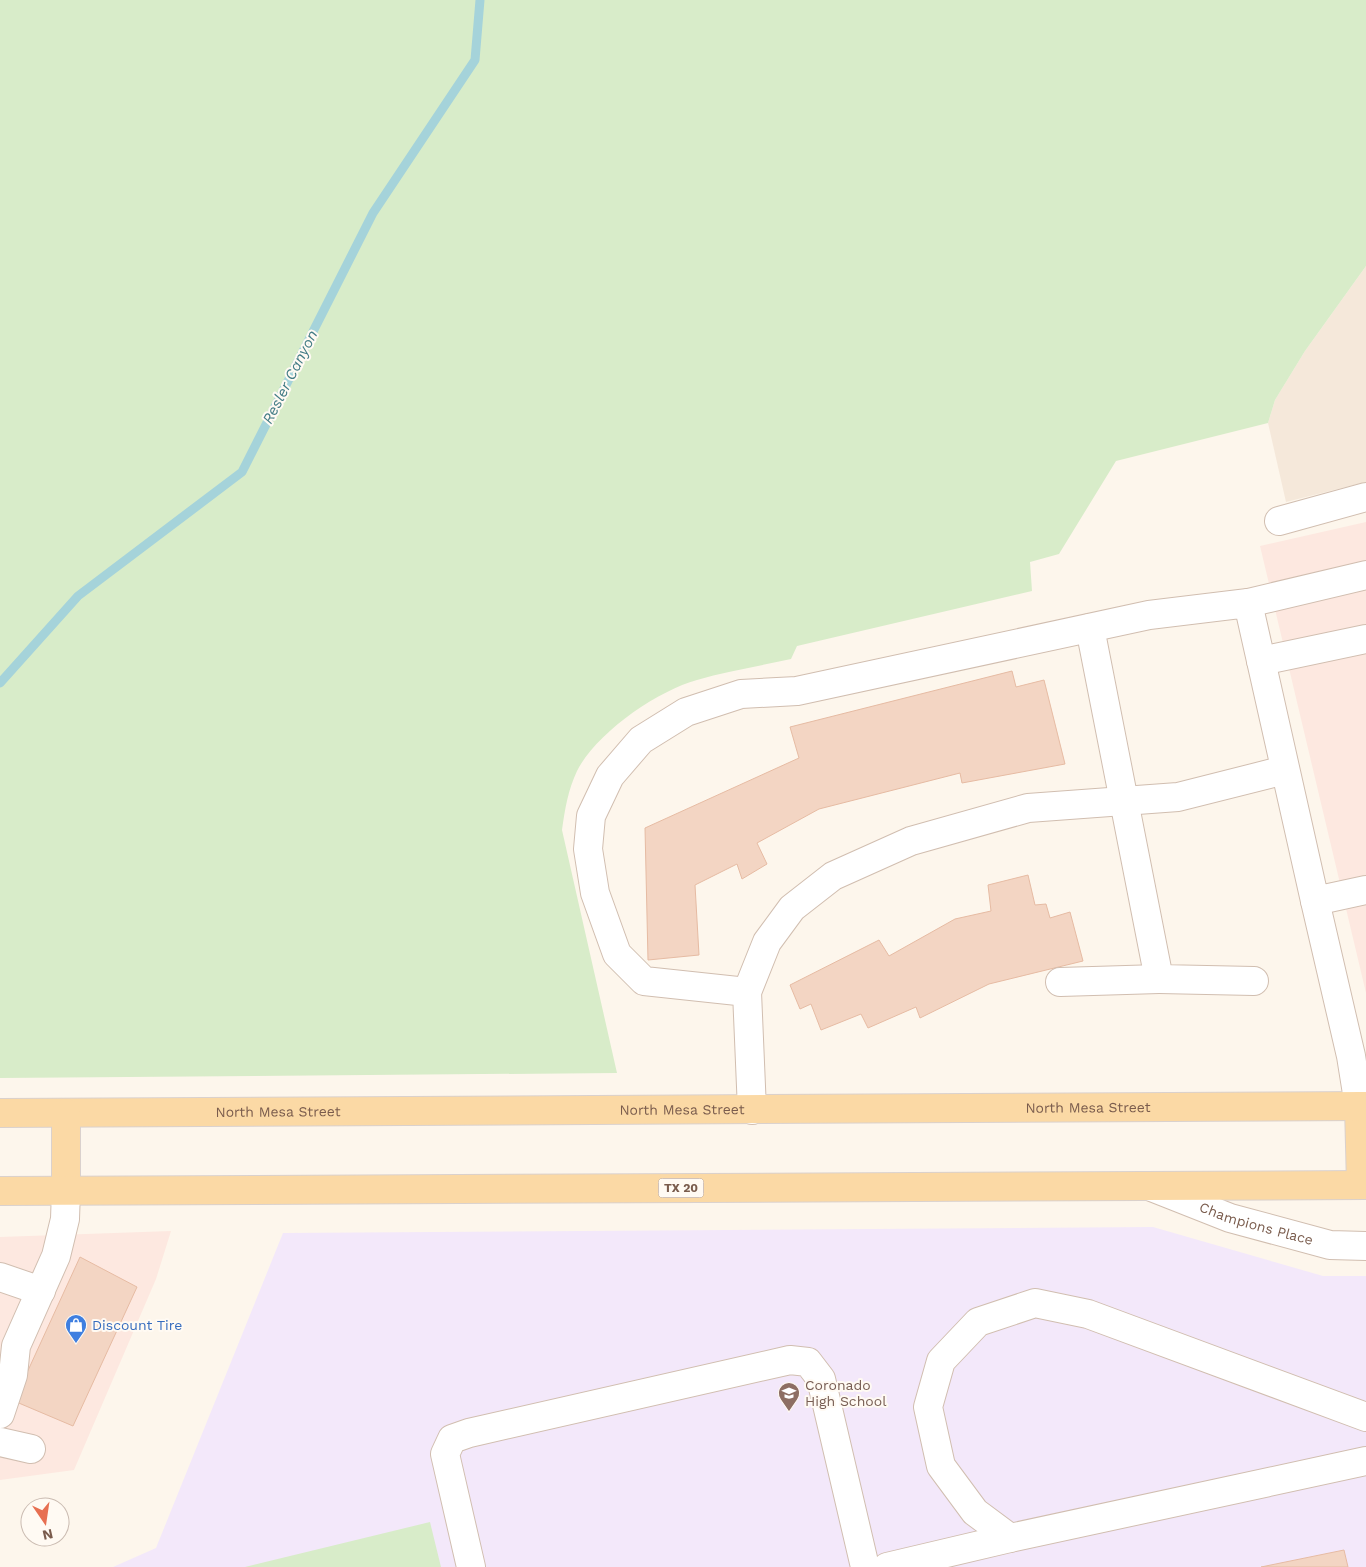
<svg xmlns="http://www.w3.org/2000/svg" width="1366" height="1567" font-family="'Work Sans',sans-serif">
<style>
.residential{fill:#f5e8da}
.commercial{fill:#fde8e0}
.education{fill:#f3e8fa}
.green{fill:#d8ecc9}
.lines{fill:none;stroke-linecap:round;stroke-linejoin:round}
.stream{stroke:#a5d3da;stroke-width:9}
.building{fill:#f3d5c3;stroke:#e6bba3}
.minor-casing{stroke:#d1beb0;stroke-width:30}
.major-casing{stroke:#dad1cd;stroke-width:30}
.minor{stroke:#fff;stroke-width:28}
.major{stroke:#fbd9a5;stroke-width:28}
.labels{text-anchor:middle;stroke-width:4;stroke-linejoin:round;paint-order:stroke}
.shield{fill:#fffaf3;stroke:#a28b7f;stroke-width:1}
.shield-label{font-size:12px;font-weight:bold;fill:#7a5c4d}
.street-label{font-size:14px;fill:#7a5c4d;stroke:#fffaf3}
.shop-label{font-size:14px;fill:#366cbe;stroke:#fffaf3;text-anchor:start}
.education-label{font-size:14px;fill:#785e54;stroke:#fffaf3;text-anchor:start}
.water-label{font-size:15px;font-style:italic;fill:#437c86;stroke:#fffaf3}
</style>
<rect width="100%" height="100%" fill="#fdf6ec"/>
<path class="residential" d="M 1366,266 L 1366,482 L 1286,502 L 1268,423 L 1275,400 L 1305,351 Z"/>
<path class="commercial" d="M 1366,522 L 1366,993 L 1260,546 Z
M 171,1231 L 156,1279 L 74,1470 L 0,1480 L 0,1237 Z"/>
<path class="education" d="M 1153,1227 L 1323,1276 L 1366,1276 L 1366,1567 L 113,1567 L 156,1548 L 283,1233 Z"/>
<path class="green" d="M 0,0 L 1366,0 L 1366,266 L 1305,351 L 1275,400 L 1268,423 L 1116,461 L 1059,554 L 1030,562 L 1032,591 L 797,646 L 791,659 C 760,666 727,671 697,680 C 657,691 596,733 577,771 C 568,790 565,809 562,830 L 617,1073 L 0,1078 Z
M 430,1522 L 441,1567 L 245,1567 Z"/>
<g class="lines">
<path class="stream" d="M 0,683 L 78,596 L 242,472 L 373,213 L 475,60 L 480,0"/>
</g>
<path class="building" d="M 1012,671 L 1016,687 L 1044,680 L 1065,764 L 962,783 L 960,773 L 819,809 L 757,843 L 767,864 L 742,879 L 737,864 L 695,885 L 699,955 L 648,960 L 645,828 L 799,758 L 790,727 Z
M 1028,875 L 1035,905 L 1046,904 L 1050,918 L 1070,912 L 1083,961 L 989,984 L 920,1018 L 916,1007 L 868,1028 L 861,1014 L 821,1030 L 811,1004 L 800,1009 L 790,985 L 879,940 L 889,956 L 955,919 L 991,911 L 988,885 Z
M 80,1257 L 137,1287 L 73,1426 L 14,1401 Z
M 1344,1550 L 1348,1567 L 1261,1567 Z"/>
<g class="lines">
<g class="minor-casing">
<g id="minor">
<path d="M 1279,521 L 1366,497"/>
<path d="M 1248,603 L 1366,575"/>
<path d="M 1090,628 L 1159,979 L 1254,981"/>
<path d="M 1261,661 L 1366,639"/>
<path d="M 1315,901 L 1351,1056 L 1359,1106"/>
<path d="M 1060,982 L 1159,979"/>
<path d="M 747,992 L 767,942 L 792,908 L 833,876 L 911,841 L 1028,808 L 1178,797 L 1285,770"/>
<path d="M 752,1110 L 747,992 L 644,981 L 617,954 L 595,893 L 588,849 L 591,816 L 610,776 L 641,740 L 686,712 L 741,694 L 797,691 L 1149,615 L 1248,603 L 1315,901 L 1366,890"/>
<path id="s1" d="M 1149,1186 L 1230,1218 L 1330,1245 L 1366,1246"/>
<path d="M 0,1277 L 41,1291"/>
<path d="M 0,1414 L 13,1375 L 16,1346 L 56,1256 L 65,1219 L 66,1190"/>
<path d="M 0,1442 L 31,1449"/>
<path d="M 1010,1538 L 975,1512 L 941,1466 L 928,1407 L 941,1361 L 978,1322 L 1035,1303 L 1088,1314 L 1366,1417"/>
<path d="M 471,1567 L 445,1454 L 452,1439 L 469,1433 L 790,1360 L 808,1362 L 821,1379 L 865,1567"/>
<path d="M 887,1567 L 1010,1538 L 1366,1461"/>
</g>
</g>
<g class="major-casing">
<g id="major">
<path d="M 1359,1106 L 1361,1185"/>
<path id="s2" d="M 0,1113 L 1366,1106"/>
<path d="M 66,1113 L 66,1190"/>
<path d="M 0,1191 L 1366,1185"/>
</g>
</g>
<use href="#minor" class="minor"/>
<use href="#major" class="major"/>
</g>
<defs>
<g id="shop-pin" transform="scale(1.125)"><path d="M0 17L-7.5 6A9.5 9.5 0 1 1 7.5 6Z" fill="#3f7fe0" stroke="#fffaf3"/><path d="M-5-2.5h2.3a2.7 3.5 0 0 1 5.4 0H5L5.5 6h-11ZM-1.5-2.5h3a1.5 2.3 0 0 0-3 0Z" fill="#fff"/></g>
<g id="school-pin" transform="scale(1.125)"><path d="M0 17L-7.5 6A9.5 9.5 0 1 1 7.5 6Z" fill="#8d6e63" stroke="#fffaf3"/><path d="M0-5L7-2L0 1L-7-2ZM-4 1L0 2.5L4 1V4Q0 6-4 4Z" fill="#fff"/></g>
</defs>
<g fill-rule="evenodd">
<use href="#shop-pin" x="76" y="1325"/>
<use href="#school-pin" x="789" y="1393"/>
</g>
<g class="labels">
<rect class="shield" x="658.5" y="1178.5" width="45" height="19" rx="4"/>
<g class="shield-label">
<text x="681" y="1192">TX 20</text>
</g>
<g class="street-label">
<text dy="5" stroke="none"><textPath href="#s2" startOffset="1088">North Mesa Street</textPath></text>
<text dy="5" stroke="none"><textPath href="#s2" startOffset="682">North Mesa Street</textPath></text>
<text dy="5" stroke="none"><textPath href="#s2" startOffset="278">North Mesa Street</textPath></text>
<text dy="5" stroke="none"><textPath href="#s1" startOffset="114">Champions Place</textPath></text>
</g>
<g class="shop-label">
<text x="92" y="1330">Discount Tire</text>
</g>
<g class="education-label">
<text x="805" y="1390">Coronado<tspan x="805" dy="16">High School</tspan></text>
</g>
<g class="water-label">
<text transform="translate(290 377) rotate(-63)" y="5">Resler Canyon</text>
</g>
</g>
<g transform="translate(45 1522) rotate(167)"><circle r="24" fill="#fffaf3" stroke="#cabbb1"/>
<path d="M0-4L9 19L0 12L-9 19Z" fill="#e76f51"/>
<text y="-8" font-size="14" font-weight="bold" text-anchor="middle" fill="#7a5c4d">N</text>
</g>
</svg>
